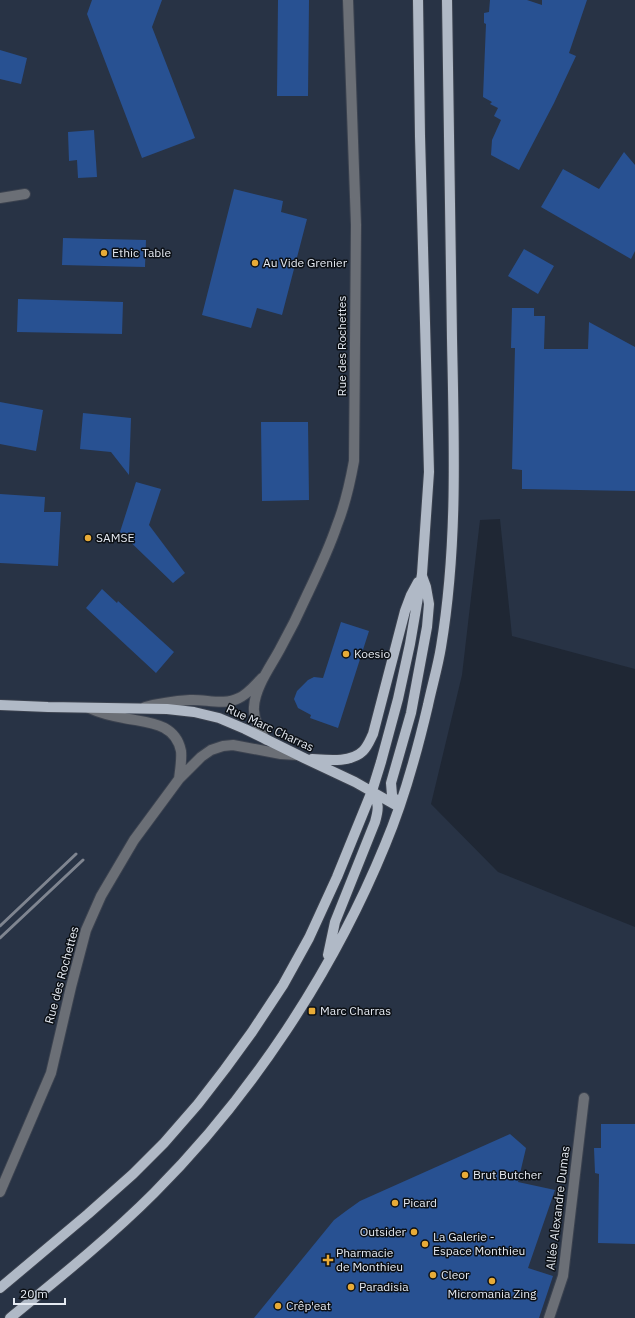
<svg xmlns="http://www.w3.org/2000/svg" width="635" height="1318" font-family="'IBM Plex Sans',sans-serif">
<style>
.built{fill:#283345}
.building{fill:#285192}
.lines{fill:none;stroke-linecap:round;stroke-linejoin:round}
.minor-casing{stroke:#3b424f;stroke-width:12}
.major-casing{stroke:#3b424f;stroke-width:12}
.minor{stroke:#6b6f76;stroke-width:10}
.major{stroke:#b0b9c6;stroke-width:10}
.rail{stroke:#7f8590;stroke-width:3}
.poi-dot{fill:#e8ab37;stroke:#0c1015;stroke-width:1.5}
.labels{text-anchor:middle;stroke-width:3;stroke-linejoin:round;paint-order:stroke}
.poi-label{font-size:12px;fill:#e5eaf2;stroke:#0c1015;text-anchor:start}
.street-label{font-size:12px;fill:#e5eaf2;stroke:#0c1015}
</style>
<rect width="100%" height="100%" fill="#1f2734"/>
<path class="built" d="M 0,0 L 635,0 L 635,669 L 512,636 L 500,519 L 480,520 L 462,675 L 431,804 L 498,872 L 635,927 L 635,1318 L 0,1318 Z"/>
<path class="building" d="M 92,0 L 162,0 L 152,27 L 195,138 L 142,158 L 87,14 Z
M 278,0 L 309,0 L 308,96 L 277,96 Z
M 490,0 L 527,0 L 542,5 L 542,0 L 587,0 L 569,53 L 576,56 L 554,103 L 519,170 L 491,155 L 492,140 L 501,120 L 494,116 L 498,108 L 490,104 L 492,102 L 483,97 L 486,24 L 484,23 L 484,13 L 489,12 Z
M 0,50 L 27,58 L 21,84 L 0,79 Z
M 94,130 L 97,177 L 78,178 L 77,160 L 69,161 L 68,132 Z
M 624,152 L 635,165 L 635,251 L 631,259 L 541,207 L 563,169 L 599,189 Z
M 234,189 L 283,201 L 281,212 L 307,219 L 282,315 L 257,308 L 251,328 L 202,315 Z
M 63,238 L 146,240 L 145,267 L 62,265 Z
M 524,249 L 554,266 L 538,294 L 508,276 Z
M 18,299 L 123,302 L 122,334 L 17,332 Z
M 512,308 L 534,308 L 534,316 L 545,316 L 544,349 L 588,349 L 589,322 L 635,347 L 635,491 L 522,489 L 522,470 L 512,469 L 515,348 L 511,348 Z
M 0,402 L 43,410 L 36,451 L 0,444 Z
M 83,413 L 131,418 L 129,475 L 111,452 L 80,449 Z
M 261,422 L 308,422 L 309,500 L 262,501 Z
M 136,482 L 161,489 L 149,525 L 185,573 L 173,583 L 120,532 Z
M 0,494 L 45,497 L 44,512 L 61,512 L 58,566 L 0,563 Z
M 102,589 L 117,603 L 118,601 L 174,652 L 156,673 L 86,608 Z
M 341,622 L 369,631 L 338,728 L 310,718 L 311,715 L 298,708 L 294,699 L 297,691 L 308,680 L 314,677 L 323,678 Z
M 601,1124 L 635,1124 L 635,1244 L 598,1243 L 599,1174 L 595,1173 L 594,1148 L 601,1148 Z
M 510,1134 L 526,1148 L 518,1182 L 555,1190 L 528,1268 L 553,1276 L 539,1318 L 254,1318 L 334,1220 L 346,1211 L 360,1201 Z"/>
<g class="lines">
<g class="minor-casing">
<path id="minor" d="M 0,198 L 25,194
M 145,707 C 160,703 175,701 190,700 C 206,699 224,706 239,698 C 248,694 255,685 262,678
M 89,708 C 100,713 112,716 124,718 C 147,723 175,722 181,751 C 182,760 180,770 179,779
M 266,740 C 259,730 253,719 254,707 C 255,687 271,666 280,649 C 290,631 299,613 307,595 C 318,572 329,549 337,525 C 345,505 350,483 354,461 L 356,225 L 348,0
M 0,1192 L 51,1073 L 71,987 L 86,930 L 101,896 L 134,840 L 179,779 L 201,757 L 211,750 L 223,746 L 233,745 L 281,754 L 297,755
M 549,1318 L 563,1276 L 584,1098"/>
</g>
<g class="major-casing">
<path id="major" d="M 0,705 L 48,707 L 167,709 L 194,712 L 219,718 L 245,729 L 304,758 L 355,782 L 399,807
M 312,759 C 327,760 351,763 363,751 C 368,746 370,740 373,734 L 405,611 L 411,595 L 418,582
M 398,805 L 392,795 L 391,783 L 411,713 L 427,627 L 429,604 L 426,587 L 422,576
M 328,955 L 335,922 L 375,822 C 379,808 379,804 372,791
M 0,1288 L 88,1214 L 133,1174 L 164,1143 L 198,1104 L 225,1069 L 252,1032 L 283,985 L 309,938 L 337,877 L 372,791 L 381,762 L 398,699 L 410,644 L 422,574 L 429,472 L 420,136 L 418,0
M 10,1318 C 59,1278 109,1238 154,1193 C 251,1096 333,972 385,845 C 404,800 417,752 428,705 C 432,686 438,666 441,647 C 458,545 454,441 452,339 C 451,226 449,113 447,0"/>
</g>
<use href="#minor" class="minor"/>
<use href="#major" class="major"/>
<path class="rail" d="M 0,926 L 76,854
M 0,938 L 83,860"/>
</g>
<g class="poi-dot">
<circle cx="104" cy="253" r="4"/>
<circle cx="255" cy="263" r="4"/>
<circle cx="88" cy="538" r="4"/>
<circle cx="346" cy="654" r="4"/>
<rect x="308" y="1007" width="8" height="8" rx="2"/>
<circle cx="465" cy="1175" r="4"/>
<circle cx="395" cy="1203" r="4"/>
<circle cx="414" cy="1232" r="4"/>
<circle cx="425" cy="1244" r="4"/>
<path d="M326 1254h4v4h4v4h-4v4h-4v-4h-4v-4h4z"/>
<circle cx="433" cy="1275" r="4"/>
<circle cx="492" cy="1281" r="4"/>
<circle cx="351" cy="1287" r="4"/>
<circle cx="278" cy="1306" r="4"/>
</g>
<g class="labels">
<g class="poi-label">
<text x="112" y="257">Ethic Table</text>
<text x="263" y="267">Au Vide Grenier</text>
<text x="96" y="542">SAMSE</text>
<text x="354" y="658">Koesio</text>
<text x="320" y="1015">Marc Charras</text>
<text x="473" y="1179">Brut Butcher</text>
<text x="403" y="1207">Picard</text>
<text x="406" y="1236" text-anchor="end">Outsider</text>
<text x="433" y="1241">La Galerie -<tspan x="433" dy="14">Espace Monthieu</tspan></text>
<text x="336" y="1257">Pharmacie<tspan x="336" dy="14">de Monthieu</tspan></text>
<text x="441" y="1279">Cleor</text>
<text x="359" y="1291">Paradisia</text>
<text x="492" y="1298" text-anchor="middle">Micromania Zing</text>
<text x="286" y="1310">Crêp'eat</text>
</g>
<g class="street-label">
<text transform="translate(342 346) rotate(-90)" y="4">Rue des Rochettes</text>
<text transform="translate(270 728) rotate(25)" y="4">Rue Marc Charras</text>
<text transform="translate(62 975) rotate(-75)" y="4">Rue des Rochettes</text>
<text transform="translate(558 1208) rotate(-83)" y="4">Allée Alexandre Dumas</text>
</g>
</g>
<path d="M14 1298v6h51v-6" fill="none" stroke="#e5eaf2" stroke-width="2"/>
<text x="20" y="1298" font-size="12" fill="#e5eaf2" stroke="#0c1015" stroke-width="3" paint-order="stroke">20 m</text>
</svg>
